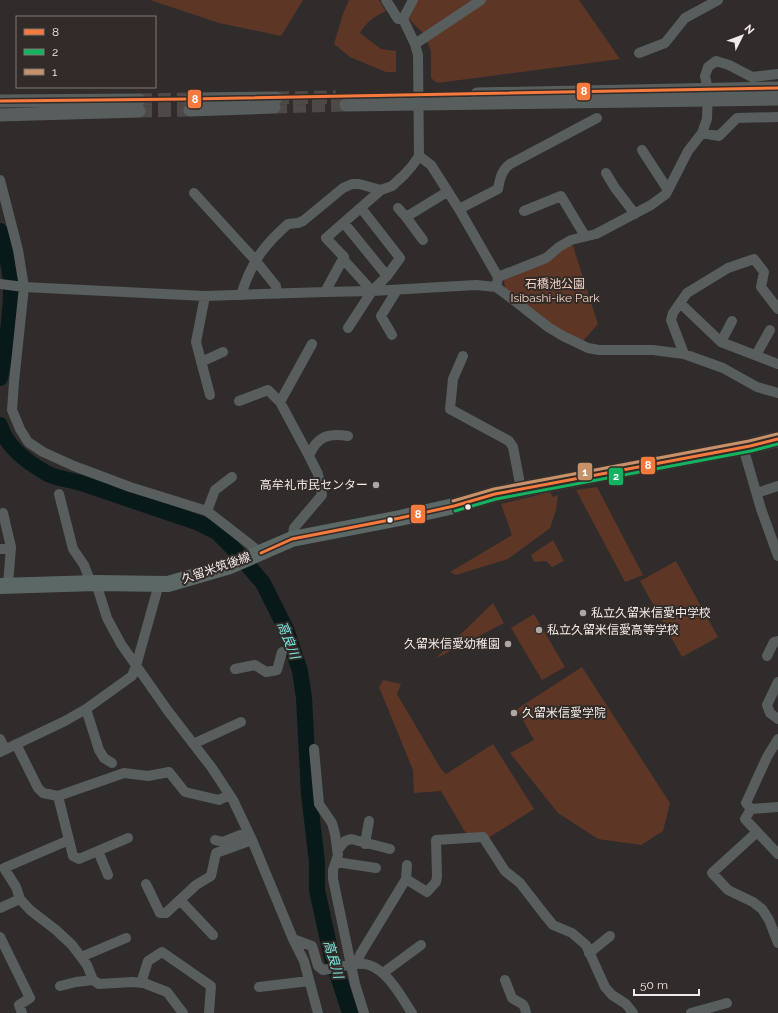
<svg xmlns="http://www.w3.org/2000/svg" width="778" height="1013" font-family="Raleway,'Noto Sans JP',sans-serif">
<style>
.green{fill:#5d3626}
.lines{fill:none;stroke-linecap:round;stroke-linejoin:round}
.river{stroke:#071a19;stroke-width:16}
.tertiary-tunnel{stroke:#4d4947;stroke-width:13;stroke-dasharray:13 6;stroke-linecap:butt}
.minor{stroke:#575e5d;stroke-width:10}
.tertiary{stroke:#575e5d;stroke-width:13}
.primary{stroke:#5c6866;stroke-width:16}
.bus-1-casing{stroke:#332b28;stroke-width:6}
.bus-2-casing{stroke:#332b28;stroke-width:6}
.bus-3-casing{stroke:#332b28;stroke-width:6}
.bus-1{stroke:#f6793e;stroke-width:3}
.bus-2{stroke:#13b361;stroke-width:3}
.bus-3{stroke:#c7916a;stroke-width:3}
.poi-dot{fill:#ada8a6;stroke:#332b28;stroke-width:1.5}
.bus-dot{fill:#f0ebe8;stroke:#332b28;stroke-width:1.5}
.labels{text-anchor:middle;stroke-width:4;stroke-linejoin:round;paint-order:stroke}
.park-label{font-size:12px;fill:#f4d3c5;stroke:#332b28}
.poi-label{font-size:12px;fill:#f0ebe8;stroke:#332b28;text-anchor:start}
.street-label{font-size:12px;fill:#f0ebe8;stroke:#332b28}
.water-label{font-size:13px;font-style:italic;fill:#78e7e2;stroke:#332b28}
.line-badge{stroke:#332b28;stroke-width:1.5}
.badge-label{font-size:11px;text-anchor:middle;font-weight:bold;fill:#fff}
</style>
<rect width="100%" height="100%" fill="#302c2b"/>
<path class="green" d="M 150,0 L 303,0 L 281,36 L 219,23 Z
M 349,0 L 379,0 L 386,11 C 375,16 366,22 360,33 L 381,49 L 396,51 L 396,72 L 386,72 L 350,57 L 334,44 L 343,14 Z
M 418,0 L 579,0 L 620,59 L 437,83 L 431,78 L 431,51 L 424,34 L 409,19 Z
M 572,243 L 598,324 L 582,342 L 550,325 L 505,290 L 504,280 L 546,262 Z
M 597,487 L 643,575 L 625,582 L 576,490 Z
M 550,492 L 553,497 L 558,495 L 556,510 L 550,528 L 538,537 L 508,559 L 456,575 L 450,572 L 512,535 L 501,504 Z
M 553,540 L 564,561 L 552,567 L 546,561 L 534,562 L 531,555 Z
M 676,561 L 718,637 L 682,657 L 640,581 Z
M 493,603 L 504,623 L 435,659 Z
M 534,614 L 565,667 L 542,680 L 511,628 Z
M 582,667 L 670,803 L 663,831 L 641,845 L 598,839 L 558,813 L 510,753 L 534,740 L 517,709 Z
M 383,680 L 401,684 L 397,694 L 441,769 L 446,774 L 493,744 L 534,809 L 488,838 L 467,835 L 441,791 L 414,793 L 413,770 L 379,687 Z"/>
<g class="lines">
<path class="river" d="M 0,231 C 5,248 10,266 11,283 C 12,314 6,348 0,378
M 0,425 C 6,447 30,464 48,474 C 59,479 72,480 84,484 C 122,497 161,510 199,523 L 217,532 L 233,548 L 263,583 L 286,629 L 300,671 L 304,698 L 309,794 L 317,862 L 317,890 L 331,954 L 350,1013"/>
<path class="tertiary-tunnel" d="M 276,98 L 336,97
M 139,100 L 190,99
M 274,107 L 346,105
M 139,111 L 190,110"/>
<path class="minor" d="M 386,0 L 398,19 L 403,19
M 403,19 L 413,0
M 415,44 L 481,0
M 639,53 L 665,43 L 685,18 L 718,0
M 702,133 L 719,136 L 737,118 L 778,117
M 642,150 L 668,190
M 419,156 L 431,165 L 459,209 L 498,277 L 497,283
M 606,173 L 615,188 L 635,214
M 0,180 L 18,250 L 24,287 L 14,382 L 12,410 L 20,429 L 28,442 L 43,452 L 74,466 L 130,487 L 207,511 L 261,553
M 194,193 L 256,261 L 276,286 L 277,294
M 398,208 L 406,217
M 459,209 L 498,189 C 500,179 501,171 510,164 L 597,118
M 524,211 L 561,196 L 585,236
M 344,223 L 387,276
M 423,240 L 406,217 L 447,192
M 343,259 L 372,291
M 498,277 L 546,258 L 559,247 L 571,240 L 596,234 L 651,205 L 666,194 L 688,151 L 702,133 L 707,119 L 708,90 L 705,76 L 708,67 L 716,61 L 729,65 L 752,77 L 778,74
M 0,284 L 24,287 L 205,296 L 325,292 L 372,291 L 476,285 L 496,287 L 507,295 L 548,327 L 563,336 L 588,348 L 599,350 L 653,350 L 684,354 L 723,368 L 757,387 L 778,393
M 325,292 L 344,257 L 326,238 L 381,190
M 241,295 C 251,263 263,246 288,224 L 298,223 L 303,221 L 343,188 L 352,184 L 359,184 L 381,190 L 392,186 L 404,175 L 412,166 L 419,156 L 418,55 L 415,44 L 403,19
M 205,296 L 196,342 L 210,395
M 680,303 L 721,342 L 778,364
M 348,328 L 372,291 L 387,276 L 400,258 L 361,208
M 392,335 L 381,316 L 397,290
M 721,342 L 732,321
M 684,354 L 671,320 L 673,313 L 687,293 L 728,268 L 754,259 L 764,272 L 761,287 L 778,309
M 756,355 L 770,330
M 463,356 L 453,379 L 450,409 L 509,441 L 513,447 L 521,489
M 201,362 L 223,352
M 239,401 L 268,390 L 280,402
M 743,447 L 761,509 L 778,556
M 309,456 L 280,402 L 312,344
M 757,493 L 778,486
M 59,494 L 73,549 L 84,565 L 91,583
M 207,511 L 215,490 L 232,477
M 3,513 L 11,547 L 8,585
M 292,539 L 294,528 L 322,495 L 318,474 L 309,456 C 317,436 328,433 348,436
M 0,549 L 11,547
M 96,583 L 107,618 L 121,644 L 168,711 L 212,768 L 233,800 L 252,840 L 293,939 L 304,961 L 318,1013
M 767,656 L 774,642 L 778,641
M 235,669 L 255,665 L 266,672 L 277,670 L 282,652
M 778,682 L 767,705 L 770,713 L 778,719
M 86,709 L 99,750 L 104,758 L 112,763
M 0,739 L 5,749
M 778,739 L 767,757 L 746,803 L 751,809 L 745,819 L 778,854
M 16,744 L 38,788 L 43,793 L 58,796 L 73,856 L 79,859 L 128,838
M 193,744 L 241,722
M 314,749 L 319,804 L 332,823 L 335,834 L 338,855 L 333,870 L 333,879 L 355,984 L 364,1013
M 0,752 L 65,721 L 86,709 L 132,676 L 136,666 L 159,584
M 58,796 L 124,773 L 148,776 L 169,772 L 185,792 L 219,800 L 229,795
M 751,809 L 778,807
M 757,832 L 712,873 L 728,890 L 753,902 L 762,909 L 769,920 L 778,943
M 69,840 L 4,868 L 16,887 L 20,899 L 30,910 L 56,930 L 72,945 L 87,965 L 93,980 L 99,984 L 132,982 L 144,983 L 154,987 L 167,992 L 183,1013
M 215,840 L 223,842 L 248,832
M 365,844 L 369,821
M 98,851 L 108,875
M 337,851 L 345,841 L 351,839 L 390,849
M 336,862 L 376,868
M 406,879 L 427,892 L 436,882 L 437,876 L 436,840 L 483,837 L 505,871 L 520,883 L 544,914 L 553,925 L 572,933 L 586,945 L 605,987 L 612,995 L 626,1004 L 633,1013
M 146,884 L 160,913 L 166,913 L 196,885 L 211,876 L 216,853 L 252,840
M 180,900 L 213,935
M 0,908 L 20,899
M 0,937 L 30,998 L 19,1005 L 22,1013
M 293,939 L 312,946 L 318,966 L 323,970 C 337,968 355,961 369,965 C 388,971 402,998 412,1013
M 589,953 L 610,936
M 81,957 L 126,938
M 356,964 L 361,953 L 406,879 L 407,865
M 383,973 L 421,945
M 505,980 L 512,998 C 520,1004 524,1001 526,1013
M 141,983 L 148,961 L 162,952 L 211,986 L 209,1013
M 60,986 L 76,982 L 93,980
M 259,987 L 309,981
M 691,1013 L 727,1003"/>
<path class="tertiary" d="M 477,94 L 778,88
M 190,99 L 276,98
M 0,101 L 139,100
M 346,105 L 778,99
M 190,110 L 274,107
M 0,115 L 139,111"/>
<path class="primary" d="M 0,586 L 96,583 L 168,584 L 230,566 L 292,539 L 400,518 L 454,506 L 495,494 L 750,446 L 778,439"/>
<g class="bus-1-casing">
<path id="bus-1" d="M 0,101 L 190,99 L 778,88
M 261,553 L 292,539 L 400,518 L 454,506 L 495,494 L 750,446 L 778,439"/>
</g>
<g class="bus-2-casing">
<path id="bus-2" d="M 455,511 L 496,499 L 751,451 L 778,444"/>
</g>
<g class="bus-3-casing">
<path id="bus-3" d="M 453,501 L 494,489 L 749,441 L 777,434"/>
</g>
<use href="#bus-1" class="bus-1"/>
<use href="#bus-2" class="bus-2"/>
<use href="#bus-3" class="bus-3"/>
</g>
<g class="poi-dot">
<circle cx="376" cy="485" r="4"/>
<circle cx="583" cy="613" r="4"/>
<circle cx="539" cy="630" r="4"/>
<circle cx="508" cy="644" r="4"/>
<circle cx="514" cy="713" r="4"/>
</g>
<g class="bus-dot">
<circle cx="468" cy="507" r="3.5"/>
<circle cx="390" cy="520" r="3.5"/>
</g>
<g class="labels">
<g class="park-label">
<text x="555" y="288">石橋池公園<tspan x="555" dy="14">Isibashi-ike Park</tspan></text>
</g>
<g class="poi-label">
<text x="368" y="489" text-anchor="end">高牟礼市民センター</text>
<text x="591" y="617">私立久留米信愛中学校</text>
<text x="547" y="634">私立久留米信愛高等学校</text>
<text x="500" y="648" text-anchor="end">久留米信愛幼稚園</text>
<text x="522" y="717">久留米信愛学院</text>
</g>
<g class="street-label">
<text transform="translate(216 568) rotate(-19)" y="4">久留米筑後線</text>
</g>
<g class="water-label">
<text transform="translate(289 640) rotate(69)" y="5">高良川</text>
<text transform="translate(334 959) rotate(74)" y="5">高良川</text>
</g>
</g>
<g class="line-badge">
<rect x="576" y="82" width="15" height="19" rx="4" fill="#f6793e"/>
<rect x="187" y="89" width="15" height="20" rx="4" fill="#f6793e"/>
<rect x="640" y="456" width="16" height="19" rx="4" fill="#f6793e"/>
<rect x="577" y="462" width="16" height="19" rx="4" fill="#c7916a"/>
<rect x="608" y="467" width="16" height="19" rx="4" fill="#13b361"/>
<rect x="410" y="504" width="16" height="20" rx="4" fill="#f6793e"/>
</g>
<g class="badge-label">
<text x="584" y="95">8</text>
<text x="195" y="103">8</text>
<text x="648" y="469">8</text>
<text x="585" y="476">1</text>
<text x="616" y="480">2</text>
<text x="418" y="518">8</text>
</g>
<rect x="16" y="16" width="140" height="72" fill="#332b28" stroke="#7f7875"/>
<rect x="24" y="29" width="20" height="6" fill="#f6793e" stroke="#7f7875"/>
<text x="52" y="36" font-size="12" fill="#f0ebe8">8</text>
<rect x="24" y="49" width="20" height="6" fill="#13b361" stroke="#7f7875"/>
<text x="52" y="56" font-size="12" fill="#f0ebe8">2</text>
<rect x="24" y="69" width="20" height="6" fill="#c7916a" stroke="#7f7875"/>
<text x="52" y="76" font-size="12" fill="#f0ebe8">1</text>
<g transform="translate(742 36) rotate(48)" stroke="#332b28" stroke-width="3" paint-order="stroke">
<path d="M0-3L7 15L0 10L-7 15Z" fill="#f0ebe8"/>
<text y="-6" font-size="11" font-weight="bold" text-anchor="middle" fill="#f0ebe8">N</text>
</g>
<path d="M634 989v6h65v-6" fill="none" stroke="#f0ebe8" stroke-width="2"/>
<text x="640" y="989" font-size="12" fill="#f0ebe8" stroke="#332b28" stroke-width="3" paint-order="stroke">50 m</text>
</svg>
